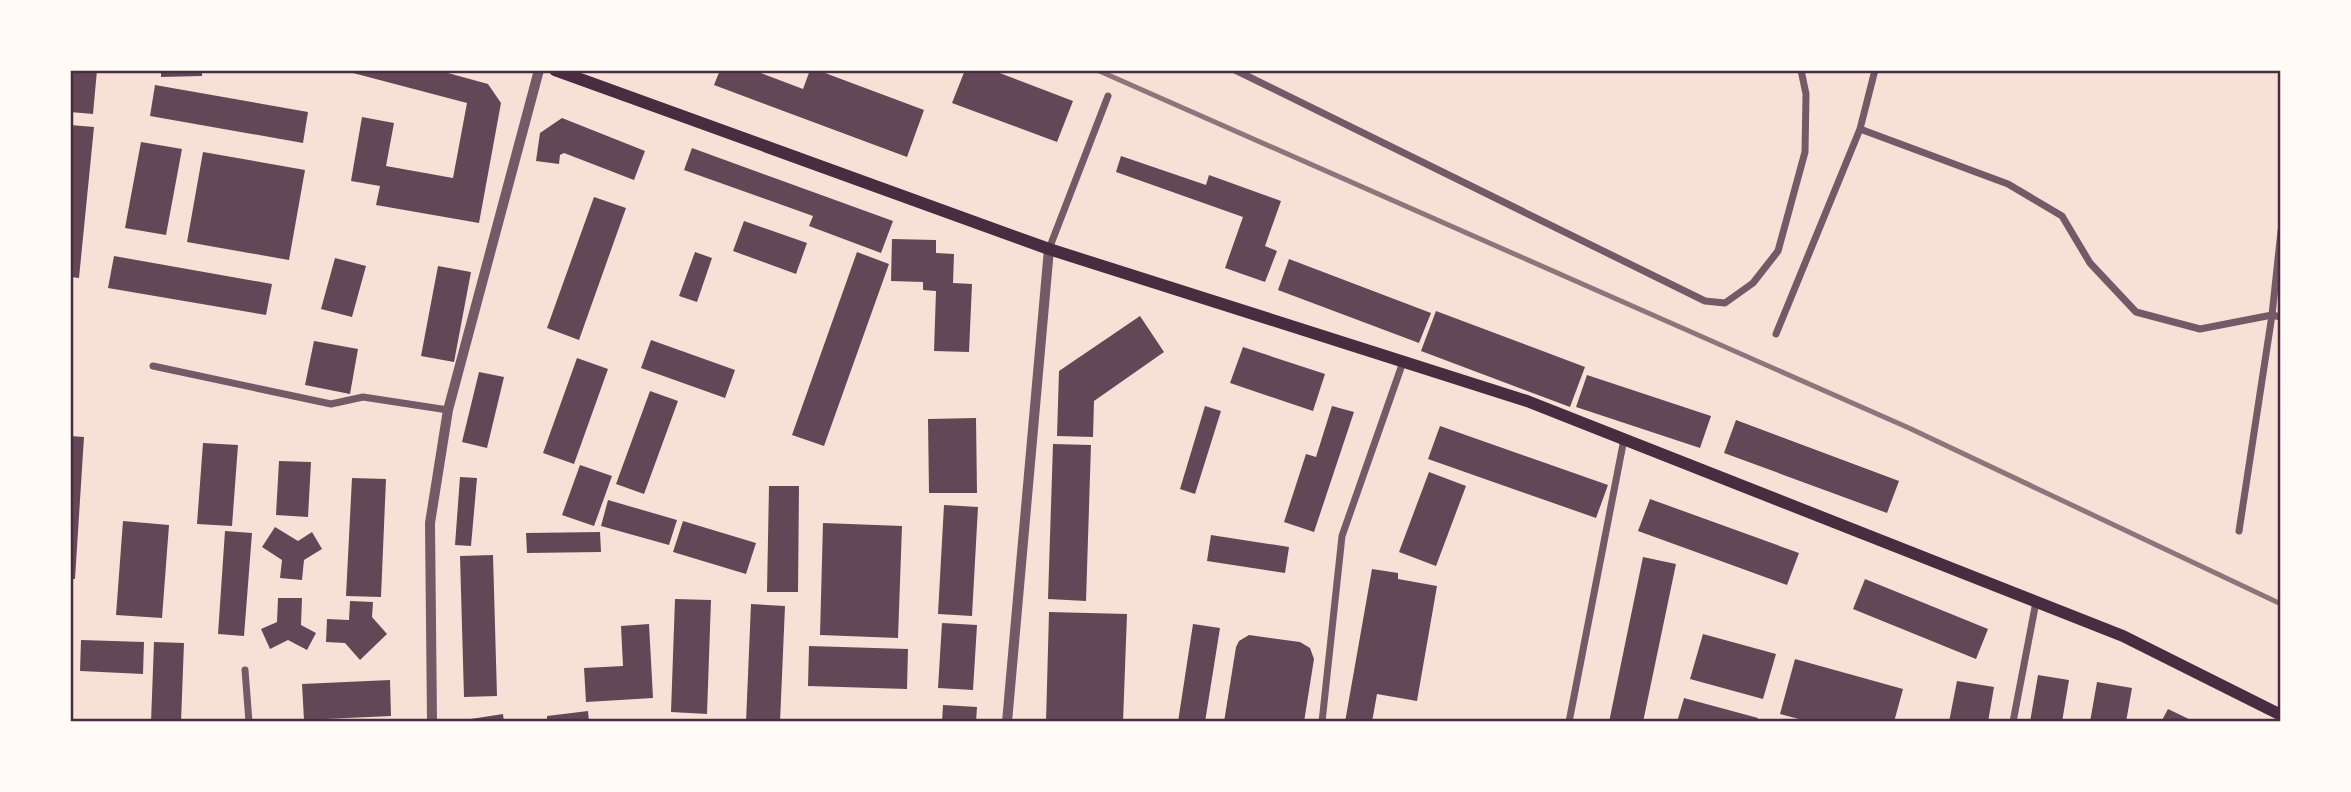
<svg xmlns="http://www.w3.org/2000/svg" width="2351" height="792" font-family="Roboto,sans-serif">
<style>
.building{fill:#644757}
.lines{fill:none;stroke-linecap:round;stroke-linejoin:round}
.minor{stroke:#755966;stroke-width:7}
.tertiary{stroke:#755966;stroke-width:10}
.primary{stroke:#4a2c40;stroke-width:12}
.rail{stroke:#8f747c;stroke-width:5}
.neatline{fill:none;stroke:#4a2c40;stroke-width:2.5}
</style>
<rect width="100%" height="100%" fill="#f7e1d7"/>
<path class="building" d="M 70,70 L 97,70 L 93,114 L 70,112 Z
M 161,70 L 202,70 L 202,76 L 161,77 Z
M 354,70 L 449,70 L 448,73 L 488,84 L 501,103 L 479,223 L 376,205 L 380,186 L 351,181 L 362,117 L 394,123 L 386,166 L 453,178 L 467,103 L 353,73 Z
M 720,70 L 753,70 L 803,89 L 810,70 L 817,70 L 924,110 L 907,157 L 714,85 Z
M 965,70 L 992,70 L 1073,101 L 1057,142 L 952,103 Z
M 155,85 L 308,112 L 303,143 L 150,116 Z
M 562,118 L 645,151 L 634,180 L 564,153 L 560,155 L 559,164 L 536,161 L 540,133 Z
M 70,125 L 94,127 L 79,278 L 70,277 Z
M 141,142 L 182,149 L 166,235 L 125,228 Z
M 692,148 L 893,221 L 881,253 L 809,226 L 813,216 L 684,170 Z
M 203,152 L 305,170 L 289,260 L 187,242 Z
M 1121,156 L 1206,185 L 1209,175 L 1281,201 L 1265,246 L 1277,251 L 1265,282 L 1225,268 L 1243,217 L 1116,172 Z
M 594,197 L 626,208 L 579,340 L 547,328 Z
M 744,221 L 807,243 L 796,274 L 733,251 Z
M 892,239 L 936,240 L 936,253 L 954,254 L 953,283 L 972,284 L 969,352 L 934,351 L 936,291 L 923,290 L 923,282 L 891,281 Z
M 695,252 L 712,258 L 697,302 L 679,296 Z
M 857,252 L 889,264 L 824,446 L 792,435 Z
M 114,256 L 272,284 L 266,315 L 108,288 Z
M 335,258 L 366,266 L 352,317 L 321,309 Z
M 1289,259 L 1431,313 L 1419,343 L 1278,290 Z
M 438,266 L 471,272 L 454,362 L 421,356 Z
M 1436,311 L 1585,367 L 1570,407 L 1421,351 Z
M 1140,316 L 1164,352 L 1094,401 L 1093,437 L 1057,436 L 1059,371 Z
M 651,340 L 735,370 L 725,398 L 641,368 Z
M 314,341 L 358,349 L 350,394 L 305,385 Z
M 1243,347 L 1325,374 L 1313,411 L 1230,383 Z
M 577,358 L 608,369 L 574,464 L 543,453 Z
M 479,372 L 504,377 L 487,448 L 462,442 Z
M 1587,375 L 1711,416 L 1700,448 L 1576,407 Z
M 650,391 L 678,401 L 644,494 L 616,484 Z
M 1205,406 L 1221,411 L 1195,494 L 1180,489 Z
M 1332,406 L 1354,412 L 1314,532 L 1284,522 L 1306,454 L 1316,457 Z
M 976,418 L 977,493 L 929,493 L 928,419 Z
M 1736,420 L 1899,481 L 1887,513 L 1724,453 Z
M 1440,426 L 1608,485 L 1596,518 L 1428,459 Z
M 70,436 L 84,437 L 75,579 L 70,579 Z
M 203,443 L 238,445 L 232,526 L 197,524 Z
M 1053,444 L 1091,445 L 1086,601 L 1048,599 Z
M 279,461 L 311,462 L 308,517 L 276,515 Z
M 580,465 L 612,476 L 594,526 L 562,515 Z
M 1429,472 L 1466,486 L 1436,566 L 1399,552 Z
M 460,477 L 477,478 L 471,546 L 455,545 Z
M 352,478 L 386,479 L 381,597 L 346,596 Z
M 769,486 L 799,486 L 798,592 L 767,592 Z
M 1650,499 L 1799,553 L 1787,585 L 1638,531 Z
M 608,500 L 677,520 L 669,545 L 601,526 Z
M 944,505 L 978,507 L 972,616 L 938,614 Z
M 123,521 L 169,525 L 162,618 L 116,615 Z
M 683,521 L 756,543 L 746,574 L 673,552 Z
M 823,523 L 902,526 L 898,638 L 820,635 Z
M 275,527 L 298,541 L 312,532 L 322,549 L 304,560 L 302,580 L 280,578 L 282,560 L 262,547 Z
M 225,531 L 252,533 L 244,636 L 218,634 Z
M 600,532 L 601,552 L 527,553 L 526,533 Z
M 1211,535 L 1289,547 L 1285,573 L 1207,561 Z
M 493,555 L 497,696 L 464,697 L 460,556 Z
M 1643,557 L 1676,564 L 1643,722 L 1609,722 Z
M 1372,569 L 1398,573 L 1398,579 L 1437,586 L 1417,701 L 1377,694 L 1372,722 L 1345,722 Z
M 1865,579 L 1988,629 L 1976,659 L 1853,609 Z
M 278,598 L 302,598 L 301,625 L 316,633 L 307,650 L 288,640 L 270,649 L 261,629 L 277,622 Z
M 675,599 L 711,600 L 707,714 L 671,712 Z
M 350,601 L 373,602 L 372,617 L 387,634 L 360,660 L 345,643 L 326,642 L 327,619 L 349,620 Z
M 751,604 L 785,606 L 780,722 L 746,722 Z
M 1049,612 L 1127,614 L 1123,722 L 1046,722 Z
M 942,623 L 977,625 L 973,690 L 938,688 Z
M 649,624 L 653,698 L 586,702 L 584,668 L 623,666 L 621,626 Z
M 1193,624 L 1220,628 L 1205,722 L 1178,722 Z
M 1703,634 L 1776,654 L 1763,699 L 1690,679 Z
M 1249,635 L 1300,642 L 1310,648 L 1314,659 L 1304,722 L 1224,722 L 1236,647 L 1239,641 Z
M 81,640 L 144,642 L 143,674 L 80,671 Z
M 154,642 L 184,643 L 181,722 L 151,722 Z
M 809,646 L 908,649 L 907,689 L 808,686 Z
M 1795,659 L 1903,689 L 1894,722 L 1810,722 L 1780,714 Z
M 2038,675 L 2069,680 L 2062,722 L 2030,722 Z
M 390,680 L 391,716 L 304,720 L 302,684 Z
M 1957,681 L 1994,687 L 1988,722 L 1949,722 Z
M 2097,682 L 2132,688 L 2126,722 L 2090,722 Z
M 1684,698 L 1758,718 L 1756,722 L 1677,722 Z
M 943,705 L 977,707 L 976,722 L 942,722 Z
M 2168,709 L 2195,722 L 2161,722 Z
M 588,711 L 589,722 L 547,722 L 547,716 Z
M 503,714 L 504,722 L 464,722 L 464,720 Z"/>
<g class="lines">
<path class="minor" d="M 1235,70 L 1705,301 L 1725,303 L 1753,283 L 1778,251 L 1805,152 L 1806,94 L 1801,70
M 1860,129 L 2008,184 L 2062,216 L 2090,263 L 2136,312 L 2200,329 L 2272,315 L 2281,317
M 1049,249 L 1108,96
M 1776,334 L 1860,129 L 1875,70
M 153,366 L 331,404 L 363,397 L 448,410
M 2239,531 L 2272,315 L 2281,231
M 245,670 L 249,722
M 1322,722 L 1342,536 L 1403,362
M 1569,722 L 1624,439
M 2013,722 L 2036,602"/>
<path class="tertiary" d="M 432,722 L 430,523 L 448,410 L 539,70
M 1007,722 L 1049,249"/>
<path class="primary" d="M 555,70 L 1049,249 L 1527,401 L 2123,636 L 2281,715"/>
<path class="rail" d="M 1097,70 L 1909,428 L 2281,604"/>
</g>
<rect width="2351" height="792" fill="none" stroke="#fffaf5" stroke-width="144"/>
<rect x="72" y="72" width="2207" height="648" class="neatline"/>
</svg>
